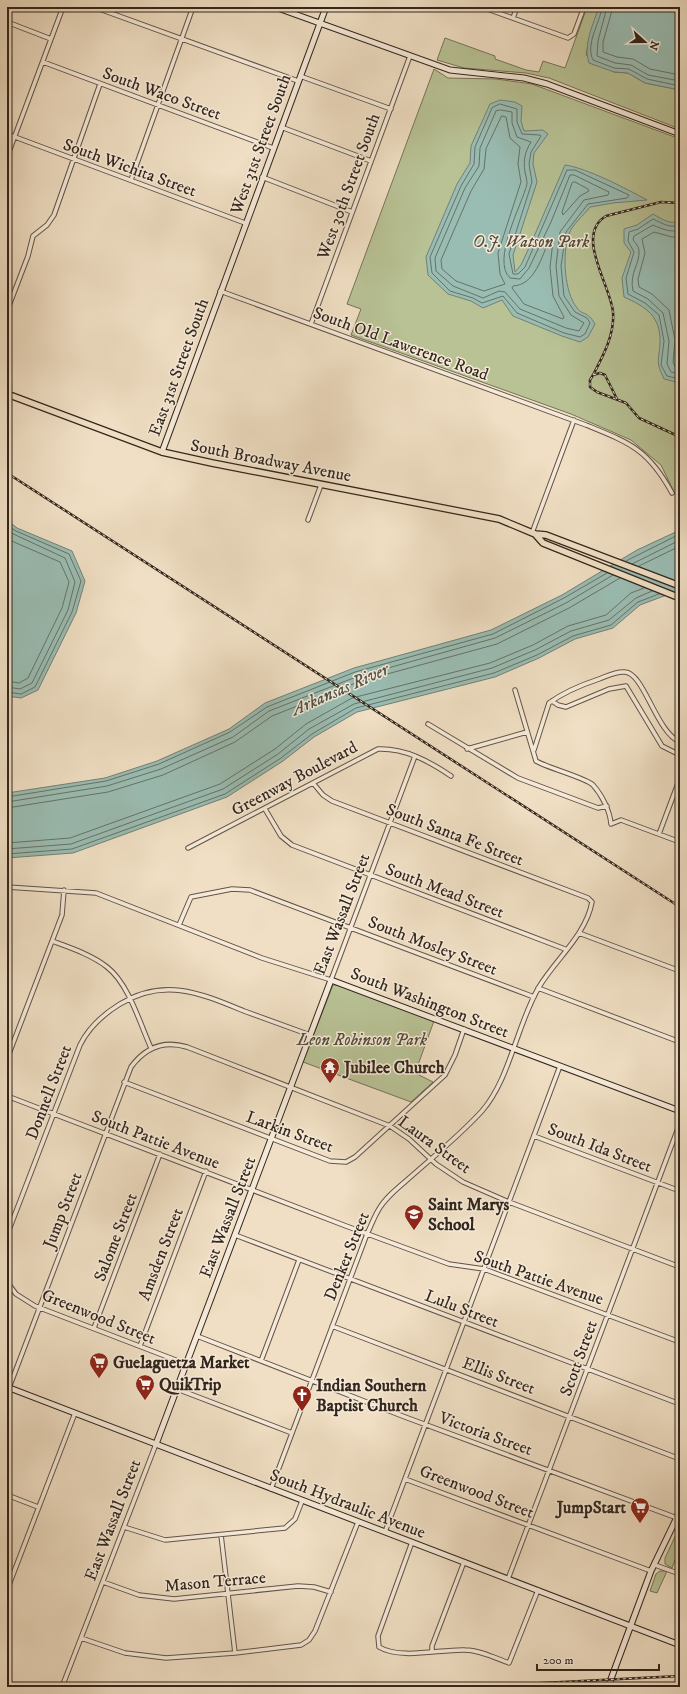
<svg xmlns="http://www.w3.org/2000/svg" width="687" height="1694" font-family="'IM FELL DW Pica',serif">
<style>
.green{fill:#b8c295;stroke:#767458}
.water{fill:#9abdb3;stroke:#718177}
.lines{fill:none;stroke-linecap:round;stroke-linejoin:round}
.shore{stroke:#667268;stroke-width:1}
.street-casing{stroke:#625446;stroke-width:5.5}
.secondary-casing{stroke:#33261c;stroke-width:7}
.primary-casing{stroke:#33261c;stroke-width:8}
.street{stroke:#f5ead9;stroke-width:3.5}
.secondary{stroke:#f5ead9;stroke-width:5}
.primary{stroke:#f0dfc4;stroke-width:5.5}
.rail-casing{stroke:#33261c;stroke-width:2.5}
.rail{stroke:#f5ead9;stroke-width:1;stroke-dasharray:3;stroke-linecap:butt}
.labels{text-anchor:middle;stroke-width:3;stroke-linejoin:round;paint-order:stroke}
.street-label{font-size:17px;fill:#33261c;stroke:#f5ead9}
.park-label{font-size:17px;font-style:italic;fill:#544d3a;stroke:#f5ead9}
.poi-label{font-size:17px;font-weight:bold;fill:#33261c;stroke:#f5ead9;text-anchor:start}
.water-label{font-size:18px;font-style:italic;fill:#525349;stroke:#f5ead9}
</style>
<rect width="100%" height="100%" fill="#f0dfc4"/>
<filter id="stains"><feTurbulence type="fractalNoise" baseFrequency=".005" numOctaves="4"/><feColorMatrix values="0 0 0 0 .2 0 0 0 0 .09 0 0 0 0 .02 0 0 0 .5 -.17"/></filter>
<radialGradient id="worn" r=".72"><stop offset=".6" stop-color="#630" stop-opacity="0"/><stop offset="1" stop-color="#630" stop-opacity=".3"/></radialGradient>
<path class="green" d="M 587,7 L 599,7 L 589,39 L 586,55 L 614,72 L 628,73 L 645,83 L 680,90 L 680,129 L 549,78 L 526,73 L 464,68 L 437,60 L 445,38 L 495,56 L 495,59 L 526,70 L 539,72 L 543,61 L 565,68 Z
M 434,69 L 448,78 L 496,79 L 532,84 L 680,139 L 680,504 L 661,465 L 631,440 L 571,414 L 351,335 L 361,309 L 347,304 Z
M 333,985 L 340,985 L 434,1021 L 415,1073 L 433,1082 L 411,1102 L 303,1062 Z
M 680,1526 L 680,1547 L 672,1568 L 665,1564 L 665,1558 Z
M 660,1571 L 667,1571 L 657,1593 L 650,1591 L 656,1574 Z
M 680,1682 L 680,1687 L 618,1687 L 618,1686 Z"/>
<path class="water" d="M 599,7 L 680,7 L 680,90 L 645,83 L 628,73 L 614,72 L 589,63 C 583,45 593,24 599,7 Z
M 500,100 L 515,102 L 522,106 L 521,121 L 524,131 L 543,130 L 548,134 L 534,153 L 533,164 L 537,182 L 513,255 L 515,272 L 521,265 L 529,248 L 565,165 C 587,168 627,189 647,200 L 613,203 L 590,207 C 584,215 572,225 569,234 C 562,253 564,292 577,308 C 583,316 587,310 595,324 L 588,337 L 580,342 L 562,336 L 513,316 L 502,300 L 483,308 L 471,301 L 448,294 L 428,275 L 426,257 L 457,184 L 470,163 L 471,146 L 490,104 Z
M 653,214 C 662,219 670,225 680,221 L 680,383 L 664,379 C 655,360 659,362 660,343 C 661,316 646,307 624,297 L 622,278 L 631,252 L 624,243 L 624,229 L 637,225 Z
M 7,520 L 17,528 L 72,551 L 85,581 L 76,613 L 38,690 L 21,698 L 7,696 Z
M 680,530 L 680,590 L 640,605 L 613,628 L 575,639 L 539,658 L 495,677 L 357,712 L 314,737 L 283,761 L 227,797 L 73,853 L 7,858 L 7,793 L 105,778 L 157,761 L 229,729 L 265,703 L 354,668 L 491,630 L 562,595 L 637,550 Z"/>
<g class="lines">
<path class="shore" d="M 602,7 C 600,23 585,44 593,60 L 614,68 L 629,69 L 647,79 L 680,86
M 607,7 L 598,41 L 597,56 L 615,63 L 631,65 L 648,75 L 680,81
M 613,7 L 603,42 L 603,52 L 617,57 L 633,59 L 650,69 L 680,75
M 500,104 L 517,109 L 517,122 L 522,134 L 540,135 L 541,136 L 531,152 L 529,164 L 532,182 L 509,254 L 513,274 L 518,274 L 525,267 L 567,170 L 575,170 L 629,195 L 627,198 L 588,204 L 566,232 L 561,266 L 564,296 L 575,312 L 587,318 L 590,323 L 585,334 L 580,337 L 564,333 L 517,313 L 503,296 L 482,303 L 473,298 L 450,291 L 432,273 L 430,257 L 461,186 L 474,164 L 475,147 L 492,108 Z
M 501,110 L 512,112 L 512,123 L 517,137 L 531,142 C 525,152 523,160 525,172 C 526,176 527,180 527,184 C 522,205 491,260 510,278 L 520,279 L 529,268 L 551,222 L 570,175 L 574,175 L 609,192 L 608,195 L 584,200 L 560,232 L 556,266 L 559,296 L 571,315 L 584,323 L 579,331 L 566,328 L 520,309 L 505,292 L 499,291 L 483,298 L 453,286 L 436,271 L 435,258 L 465,188 L 479,166 L 480,148 L 496,111 Z
M 502,116 L 506,117 L 510,138 L 520,147 L 518,164 L 521,182 L 498,253 L 500,274 L 505,284 L 484,291 L 456,281 L 442,269 L 441,260 L 471,191 L 484,169 L 486,149 Z
M 575,182 L 588,189 L 589,191 L 580,196 L 563,215 L 562,212 L 572,183 Z
M 680,225 C 670,229 662,223 653,219 L 638,229 L 629,232 L 628,241 L 634,252 L 626,278 L 628,294 L 645,303 L 659,315 L 664,341 L 661,365 L 667,376 L 680,379
M 680,230 C 671,233 662,229 653,225 L 634,236 L 633,240 C 636,243 639,247 639,251 C 640,264 629,273 633,291 L 648,299 L 663,313 L 669,341 L 667,364 L 671,372 L 680,374
M 680,237 L 672,237 L 654,232 L 642,239 L 645,253 L 638,279 L 639,287 L 652,294 L 669,310 L 675,340 L 673,362 L 675,367 L 680,368
M 549,240 L 553,241 L 550,267 L 553,296 L 564,317 L 563,319 L 524,304 L 512,288 L 513,286 C 535,285 542,256 549,240 Z
M 7,525 L 16,531 L 69,554 L 81,581 L 72,612 L 35,687 L 21,694 L 7,692
M 7,531 L 65,558 L 75,582 L 68,610 L 32,683 L 20,689 L 7,687
M 7,539 L 60,562 L 69,582 L 62,608 L 28,678 L 19,683 L 7,681
M 626,561 L 680,534
M 632,564 L 680,540
M 639,566 L 680,546
M 7,797 L 106,781 L 159,764 L 230,732 L 267,707 L 355,672 L 493,634 L 564,598 L 607,573
M 7,802 L 107,786 L 161,769 L 233,737 L 269,711 L 356,677 L 495,638 L 566,603 L 613,575
M 7,808 L 108,792 L 163,775 L 235,742 L 272,716 L 358,682 L 497,644 L 569,608 L 620,578
M 7,843 L 70,838 L 220,784 L 275,749 L 306,724 L 352,698 L 490,663 L 533,645 L 568,626 L 606,615 L 631,593 L 644,588
M 7,849 L 71,844 L 223,789 L 278,754 L 309,729 L 354,704 L 492,668 L 535,650 L 571,631 L 609,620 L 636,598 L 652,591
M 7,854 L 72,849 L 225,794 L 281,758 L 312,734 L 356,708 L 494,673 L 537,655 L 573,636 L 611,625 L 638,602 L 659,594"/>
<g class="street-casing">
<path id="street" d="M 94,7 L 298,81
M 482,7 L 568,38 L 574,34 L 584,7
M 513,18 L 517,7
M 7,22 L 51,39
M 43,62 L 273,148
M 300,76 L 391,109
M 281,127 L 371,161
M 7,134 L 245,223
M 7,157 L 63,7
M 262,177 L 352,212
M 131,180 L 193,7
M 220,291 L 586,425 C 630,443 648,449 672,493
M 7,311 L 28,256 L 33,236 L 47,225 L 54,215 L 100,84
M 311,324 L 410,56
M 308,520 L 321,485
M 532,533 L 574,420
M 515,690 L 536,761 C 548,768 586,778 593,785 C 602,795 610,811 611,824 L 621,820 L 680,842
M 552,701 L 558,705 L 566,707 L 609,689 L 626,686 L 662,746 L 680,755
M 428,724 L 518,778 L 598,808 L 607,806
M 467,749 L 527,732
M 534,750 L 549,703 C 564,692 581,685 599,679 C 607,676 616,671 625,672 C 644,673 656,732 680,742
M 265,809 L 281,836 L 292,845 L 565,949
M 659,834 L 680,778
M 188,848 L 378,749 C 405,748 429,761 451,776
M 7,887 L 96,893 L 262,958 L 331,980 L 415,756
M 179,925 L 191,897 L 232,889 L 250,890 L 534,997
M 579,933 L 680,971
M 52,941 C 71,948 92,955 107,967 C 129,984 140,1024 151,1048
M 538,988 L 680,1042
M 7,1059 L 62,915 L 64,890
M 124,1082 L 330,1161 L 346,1162 L 355,1157 L 445,1075 L 455,1055 L 464,1029
M 7,1096 L 346,1226 L 449,1264 L 484,1269 L 680,1342
M 534,1136 L 680,1191
M 7,1235 L 80,1045 C 89,1027 102,1015 120,1004 C 164,977 200,993 244,1011 C 266,1019 288,1027 310,1035
M 235,1235 L 680,1404
M 7,1282 L 16,1294 L 35,1306 L 186,1364
M 332,1326 L 680,1459
M 94,1328 L 160,1154
M 197,1336 L 405,1417 L 677,1518
M 140,1346 L 206,1171
M 261,1361 L 299,1260
M 9,1388 L 131,1067 C 145,1048 164,1040 187,1047 L 390,1126 L 409,1139 L 436,1164 L 463,1182 L 509,1202 L 680,1267
M 177,1389 L 292,1433
M 405,1479 L 651,1571
M 271,1489 L 367,1234 C 371,1226 374,1217 379,1209 C 387,1195 403,1184 415,1173 C 438,1153 462,1133 482,1111 C 510,1079 517,1024 539,987 C 555,960 586,935 592,902 L 588,898 L 332,801 L 323,795 L 313,783
M 7,1495 L 38,1507
M 124,1527 L 165,1540 L 285,1528 L 295,1519 L 302,1501
M 385,1532 L 560,1066
M 221,1535 L 235,1653
M 412,1542 L 378,1636 L 379,1647 C 401,1660 440,1649 465,1650 C 480,1650 495,1658 509,1663 L 538,1590
M 655,1565 L 680,1574
M 508,1579 L 680,1123
M 103,1582 L 139,1595 L 174,1599 L 298,1586 L 314,1587 L 331,1592
M 7,1590 L 75,1413
M 81,1638 L 125,1653 L 166,1658 L 235,1653 L 301,1645 L 309,1640 L 315,1631 L 358,1522
M 432,1651 L 432,1646 L 464,1562
M 62,1687 L 156,1444"/>
</g>
<g class="secondary-casing">
<path id="secondary" d="M 275,7 L 450,70 L 524,78 L 547,84 L 680,134
M 162,452 L 326,7
M 7,1387 L 680,1645
M 156,1444 L 331,980 L 680,1111
M 608,1687 L 651,1571 L 680,1511"/>
</g>
<g class="primary-casing">
<path id="primary" d="M 7,394 L 162,452 L 212,463 L 499,519 L 535,534 L 546,535 L 680,586
M 535,534 L 543,543 L 680,598"/>
</g>
<use href="#street" class="street"/>
<use href="#secondary" class="secondary"/>
<use href="#primary" class="primary"/>
<g class="rail-casing">
<path id="rail" d="M 593,375 C 603,356 615,334 613,312 C 611,286 574,235 606,216 L 661,202 L 680,203
M 617,399 L 605,375 L 600,373 L 593,375 L 590,380 L 590,387 L 597,392 L 626,403 L 639,418 L 680,437
M 7,473 L 680,907
M 461,1687 L 680,1676"/>
</g>
<use href="#rail" class="rail"/>
</g>
<defs>
<g id="temple-pin" transform="scale(1)"><path d="M0 17L-7.5 6A9.5 9.5 0 1 1 7.5 6Z" fill="#8f2418" stroke="#f5ead9"/><path d="M0-6L5-2H3V0L6.5 2.5H4V6H1.5V3h-3V6H-4V2.5H-6.5L-3 0V-2H-5Z" fill="#fff"/></g>
<g id="school-pin" transform="scale(1)"><path d="M0 17L-7.5 6A9.5 9.5 0 1 1 7.5 6Z" fill="#8f2418" stroke="#f5ead9"/><path d="M0-5L7-2L0 1L-7-2ZM-4 1L0 2.5L4 1V4Q0 6-4 4Z" fill="#fff"/></g>
<g id="supermarket-pin" transform="scale(1)"><path d="M0 17L-7.5 6A9.5 9.5 0 1 1 7.5 6Z" fill="#8f2418" stroke="#f5ead9"/><path d="M-6-5.5h2.5l.6 2H6L4.5 2H-2.5L-4.4-4H-6ZM-1.5 3.2a1.3 1.3 0 1 0 .1 0ZM3 3.2a1.3 1.3 0 1 0 .1 0Z" fill="#fff"/></g>
<g id="church-pin" transform="scale(1)"><path d="M0 17L-7.5 6A9.5 9.5 0 1 1 7.5 6Z" fill="#8f2418" stroke="#f5ead9"/><path d="M-1.2-6h2.4v3.5h3.3v2.4h-3.3V6h-2.4V-.1h-3.3v-2.4h3.3Z" fill="#fff"/></g>
</defs>
<g fill-rule="evenodd">
<use href="#temple-pin" x="330" y="1067"/>
<use href="#school-pin" x="414" y="1214"/>
<use href="#supermarket-pin" x="99" y="1362"/>
<use href="#supermarket-pin" x="145" y="1384"/>
<use href="#church-pin" x="302" y="1395"/>
<use href="#supermarket-pin" x="640" y="1507"/>
</g>
<g class="labels">
<g class="street-label">
<text transform="translate(162 93) rotate(20)" y="6">South Waco Street</text>
<text transform="translate(260 144) rotate(-70)" y="6">West 31st Street South</text>
<text transform="translate(130 167) rotate(20)" y="6">South Wichita Street</text>
<text transform="translate(348 186) rotate(-70)" y="6">West 30th Street South</text>
<text transform="translate(401 343) rotate(20)" y="6">South Old Lawerence Road</text>
<text transform="translate(178 367) rotate(-70)" y="6">East 31st Street South</text>
<text transform="translate(271 460) rotate(11)" y="6">South Broadway Avenue</text>
<text transform="translate(294 778) rotate(-28)" y="6">Greenway Boulevard</text>
<text transform="translate(455 834) rotate(21)" y="6">South Santa Fe Street</text>
<text transform="translate(445 890) rotate(21)" y="6">South Mead Street</text>
<text transform="translate(341 914) rotate(-69)" y="6">East Wassall Street</text>
<text transform="translate(433 945) rotate(21)" y="6">South Mosley Street</text>
<text transform="translate(430 1002) rotate(21)" y="6">South Washington Street</text>
<text transform="translate(48 1092) rotate(-69)" y="6">Donnell Street</text>
<text transform="translate(290 1131) rotate(20)" y="6">Larkin Street</text>
<text transform="translate(156 1139) rotate(21)" y="6">South Pattie Avenue</text>
<text transform="translate(435 1144) rotate(36)" y="6">Laura Street</text>
<text transform="translate(600 1147) rotate(21)" y="6">South Ida Street</text>
<text transform="translate(62 1210) rotate(-69)" y="6">Jump Street</text>
<text transform="translate(227 1217) rotate(-69)" y="6">East Wassall Street</text>
<text transform="translate(115 1237) rotate(-69)" y="6">Salome Street</text>
<text transform="translate(160 1254) rotate(-69)" y="6">Amsden Street</text>
<text transform="translate(346 1256) rotate(-68)" y="6">Denker Street</text>
<text transform="translate(539 1277) rotate(19)" y="6">South Pattie Avenue</text>
<text transform="translate(462 1308) rotate(21)" y="6">Lulu Street</text>
<text transform="translate(99 1316) rotate(22)" y="6">Greenwood Street</text>
<text transform="translate(578 1358) rotate(-70)" y="6">Scott Street</text>
<text transform="translate(499 1375) rotate(21)" y="6">Ellis Street</text>
<text transform="translate(486 1433) rotate(20)" y="6">Victoria Street</text>
<text transform="translate(477 1491) rotate(21)" y="6">Greenwood Street</text>
<text transform="translate(348 1503) rotate(21)" y="6">South Hydraulic Avenue</text>
<text transform="translate(112 1520) rotate(-69)" y="6">East Wassall Street</text>
<text transform="translate(215 1581) rotate(-5)" y="6">Mason Terrace</text>
</g>
<g class="park-label">
<text x="531" y="247">O.J. Watson Park</text>
<text x="362" y="1045">Leon Robinson Park</text>
</g>
<g class="poi-label">
<text x="344" y="1073">Jubilee Church</text>
<text x="428" y="1210">Saint Marys<tspan x="428" dy="20">School</tspan></text>
<text x="113" y="1368">Guelaguetza Market</text>
<text x="159" y="1390">QuikTrip</text>
<text x="316" y="1391">Indian Southern<tspan x="316" dy="20">Baptist Church</tspan></text>
<text x="626" y="1513" text-anchor="end">JumpStart</text>
</g>
<g class="water-label">
<text transform="translate(340 689) rotate(-24)" y="6">Arkansas River</text>
</g>
</g>
<rect width="687" height="1694" fill="none" stroke="#f0dfc4" stroke-width="24"/>
<rect x="8" y="8" width="671" height="1678" fill="none" stroke="#33261c" stroke-width="2"/>
<rect x="12" y="12" width="663" height="1670" fill="none" stroke="#33261c"/>
<g transform="translate(645 42) rotate(111)" stroke="#f5ead9" stroke-width="3" paint-order="stroke">
<path d="M0-3L7 15L0 10L-7 15Z" fill="#33261c"/>
<text y="-6" font-size="11" font-weight="bold" text-anchor="middle" fill="#33261c">N</text>
</g>
<path d="M537 1664v6h122v-6" fill="none" stroke="#33261c" stroke-width="2"/>
<text x="543" y="1664" font-size="12" fill="#33261c" stroke="#f5ead9" stroke-width="3" paint-order="stroke">200 m</text>
<rect width="100%" height="100%" filter="url(#stains)"/>
<rect width="100%" height="100%" fill="url(#worn)"/>
</svg>
